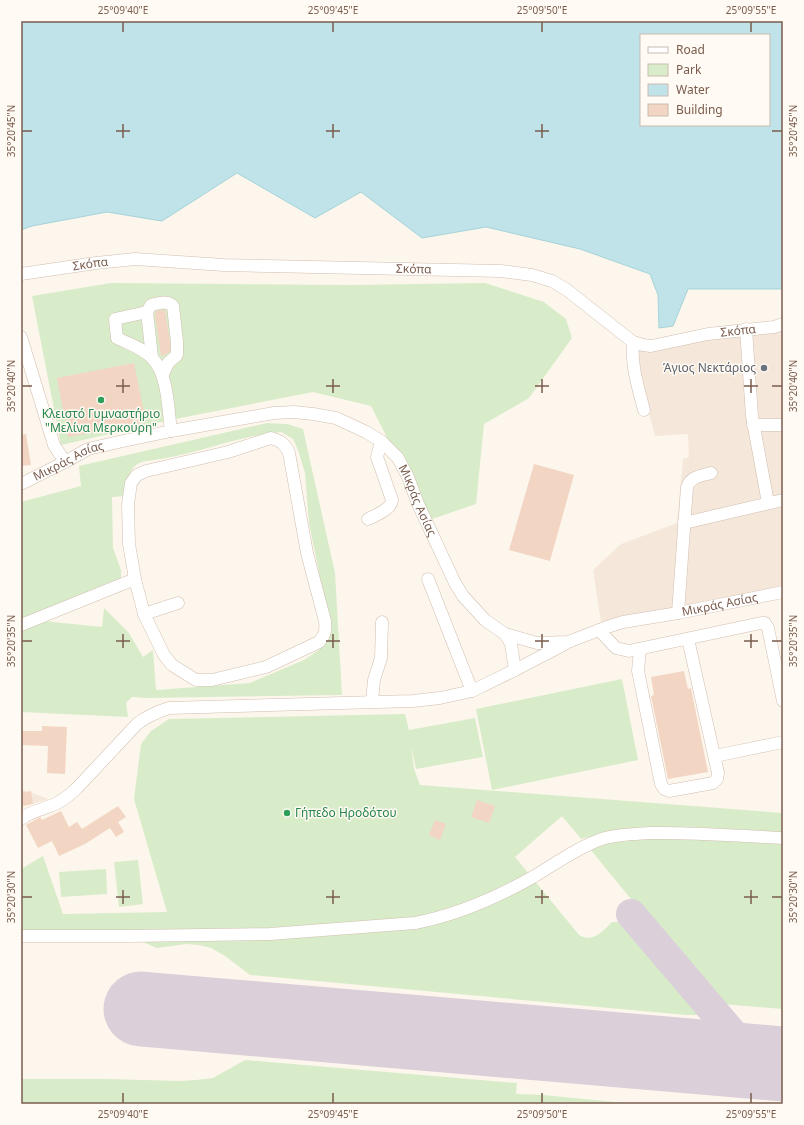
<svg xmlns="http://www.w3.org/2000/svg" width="804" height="1125" font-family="'Noto Sans',sans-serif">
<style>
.residential{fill:#f5e8da}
.green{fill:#d8ecc9}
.water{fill:#bfe3e8;stroke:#a5d3da;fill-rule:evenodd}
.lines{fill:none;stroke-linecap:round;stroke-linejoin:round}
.taxiway{stroke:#dbcfda;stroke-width:30}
.runway{stroke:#dbcfda;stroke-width:75}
.building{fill:#f3d5c3}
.minor-casing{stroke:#d1beb0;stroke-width:13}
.minor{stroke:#fff;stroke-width:12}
.ticks{fill:none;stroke:#7a5c4d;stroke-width:1.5}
.worship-dot{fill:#6b7280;stroke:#fffaf3;stroke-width:1.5}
.leisure-dot{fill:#2e9e5b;stroke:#fffaf3;stroke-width:1.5}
.labels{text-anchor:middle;stroke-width:3;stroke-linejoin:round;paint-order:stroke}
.street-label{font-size:12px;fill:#7a5c4d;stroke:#fffaf3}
.worship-label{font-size:12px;fill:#5b616d;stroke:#fffaf3;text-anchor:end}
.leisure-label{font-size:12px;fill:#27864d;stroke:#fffaf3}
.neatline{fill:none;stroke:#7a5c4d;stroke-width:1.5}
.ticks-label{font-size:10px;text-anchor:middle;fill:#7a5c4d}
</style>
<rect width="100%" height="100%" fill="#fdf6ec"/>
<path class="residential" d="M 783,319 L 783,588 L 601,622 L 593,570 L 621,544 L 677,523 L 683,459 L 689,457 L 688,434 L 655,436 L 643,391 L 638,348 L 643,338 L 653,341 L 769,323 Z
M 21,789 L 49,799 L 21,807 Z"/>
<path class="green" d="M 111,283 L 352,285 L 485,283 L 544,302 L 566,319 L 572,338 L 529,398 L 484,424 L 476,504 L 429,520 L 371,406 L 313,392 L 175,419 L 61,445 L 32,296 Z
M 267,423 L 287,424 L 303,429 L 335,573 L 342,695 L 147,698 L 132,697 L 126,703 L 128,717 L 21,712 L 21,629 L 43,621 L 102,627 L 104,608 L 129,633 L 143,657 L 153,650 L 156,690 L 250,683 L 304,660 L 319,650 L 328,637 L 318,567 L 309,523 L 305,473 L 298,450 L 293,439 L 281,432 C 242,435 205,451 166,458 C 158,460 142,460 136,465 C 127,472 126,486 125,496 L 112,497 L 113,548 L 121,570 L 121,578 L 21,619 L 21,502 L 81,486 L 79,466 Z
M 622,679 L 638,760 L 492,790 L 476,709 Z
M 405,714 L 409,730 L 475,718 L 483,757 L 416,769 L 411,745 L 414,769 L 420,785 L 783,813 L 783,832 C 715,829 648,821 581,839 L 562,816 L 515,857 L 579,935 C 593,943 602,932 612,922 L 621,922 L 631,929 L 702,1015 L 686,1015 L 250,975 L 225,956 L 211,948 L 199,945 L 186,944 L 157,948 L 119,932 L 21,930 L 21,869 L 43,856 L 63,914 L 167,912 L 134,799 L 141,744 L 151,731 L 169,719 Z
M 652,837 L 783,842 L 783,1009 L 721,1004 L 658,932 L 590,849 L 601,842 Z
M 138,860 L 143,904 L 119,907 L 114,862 Z
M 106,869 L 107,894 L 61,897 L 59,872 Z
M 245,1060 L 517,1083 L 516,1094 L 543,1095 L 635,1104 L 21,1104 L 21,1079 L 106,1079 L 180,1081 L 196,1080 L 213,1078 Z"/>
<path class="water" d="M 21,21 L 783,21 L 783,289 L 688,289 L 673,326 L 659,328 L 658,295 L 650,274 L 580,249 L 486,227 L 422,238 L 361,192 L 315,218 L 237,173 L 162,221 L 107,212 L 32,226 L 21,230 ZM 641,35 L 769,35 L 769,125 L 641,125 Z"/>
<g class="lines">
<path class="taxiway" d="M 631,914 L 756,1061
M 720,1058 L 756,1063 L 783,1070"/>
<path class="runway" d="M 141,1009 L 783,1064"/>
</g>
<path class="building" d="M 163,310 L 165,310 L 170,343 L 170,352 L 165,355 L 161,356 L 155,314 L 156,311 Z
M 134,363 L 146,422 L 68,437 L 57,378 Z
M 26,434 L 31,465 L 21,466 L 21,435 Z
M 534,464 L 574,475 L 550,561 L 509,550 Z
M 684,671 L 688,689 L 691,688 L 708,772 L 668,779 L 651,696 L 654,695 L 651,677 Z
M 42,726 L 67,727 L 65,774 L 47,773 L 48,746 L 21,745 L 21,731 L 42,731 Z
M 31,791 L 33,804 L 21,806 L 21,793 Z
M 477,800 L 495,806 L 489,823 L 471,817 Z
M 118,806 L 126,817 L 118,822 L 124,832 L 116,837 L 110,828 L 85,844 L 59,856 L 52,841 L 38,848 L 26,825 L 40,817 L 42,820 L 61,811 L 69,827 L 77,822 L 82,829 Z
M 435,820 L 446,824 L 440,840 L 429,835 Z"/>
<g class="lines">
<g class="minor-casing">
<g id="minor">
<path id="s1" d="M 21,274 L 96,263 L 135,259 L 224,265 L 501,271 L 532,275 L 552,281 L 567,290 L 633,342 L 643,345 L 651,346 L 708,334 L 774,327 L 783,324"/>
<path d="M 147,312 L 115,319 L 117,338 C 129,344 143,348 152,358 C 168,373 168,409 171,431"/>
<path d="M 746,329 L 752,416 L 768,503"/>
<path d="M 21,337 L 54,445 L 65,462"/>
<path d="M 633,342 C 631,366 638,387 644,410"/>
<path d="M 152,357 L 147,312 L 151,305 C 159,303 167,300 173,306 L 177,342 L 177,355 L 168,363 L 163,374"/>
<path d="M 753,425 L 783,425"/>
<path d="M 271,438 C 281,441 285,444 289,453 L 307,553 L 325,621 C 326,631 325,635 319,642 L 266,667 L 212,680 L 196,680 L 172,665 L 164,655 L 144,614 L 135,579 L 129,544 L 128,504 L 131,483 L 137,475 L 146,471 L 228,452 Z"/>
<path id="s2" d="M 21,484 L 65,462 L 88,449 L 123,441 L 171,431 L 274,413 L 294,412 L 313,414 L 336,418 L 366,432 L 381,441 L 398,458 L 408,477 L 418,504 L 455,583 L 463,596 L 485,620 L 505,634 L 537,643 L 568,642 L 607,627 L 623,622 L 678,613 L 783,592"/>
<path d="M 368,519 C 376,515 391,510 392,500 L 377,457 L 381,441"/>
<path d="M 684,523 L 783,500"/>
<path d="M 428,579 L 472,691"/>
<path d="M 678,613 L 687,487 C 691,476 701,476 711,473"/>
<path d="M 144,614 L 178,603"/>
<path d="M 21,625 L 135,579"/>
<path d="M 599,630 L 616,648 L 629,651 L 761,623 L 765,623 L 768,628 L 783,701"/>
<path d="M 505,634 L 511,644 L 515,670"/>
<path d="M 640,649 L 638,671 L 661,784 L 664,789 L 669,791 L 713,783 L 717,779 L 718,773 L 688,639"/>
<path d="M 372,701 L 374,680 L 381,658 L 382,622"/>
<path d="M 715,756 L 783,742"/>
<path d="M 21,819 C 32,810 47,809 59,802 C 66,798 72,793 77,788 L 137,724 C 147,716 157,712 169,708 L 413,701 L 440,698 L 472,691 L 515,670 L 565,644"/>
<path d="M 21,936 L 128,936 L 270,934 L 415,923 C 457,915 496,898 533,877 C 553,865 580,846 602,839 C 617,834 634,834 650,833 C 694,832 739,836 783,838"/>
</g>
</g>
<use href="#minor" class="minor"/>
</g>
<path class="ticks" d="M 123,22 L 123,32M 333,22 L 333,32M 542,22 L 542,32M 751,22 L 751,32M 123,124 L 123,138M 333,124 L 333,138M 542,124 L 542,138M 22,131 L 32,131M 116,131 L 130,131M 326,131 L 340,131M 535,131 L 549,131M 772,131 L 782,131M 123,379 L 123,393M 333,379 L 333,393M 542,379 L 542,393M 751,379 L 751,393M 22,386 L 32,386M 116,386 L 130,386M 326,386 L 340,386M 535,386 L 549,386M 744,386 L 758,386M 772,386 L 782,386M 123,634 L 123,648M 333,634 L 333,648M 542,634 L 542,648M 751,634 L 751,648M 22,641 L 32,641M 116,641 L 130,641M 326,641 L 340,641M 535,641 L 549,641M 744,641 L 758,641M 772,641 L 782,641M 123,890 L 123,904M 333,890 L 333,904M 542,890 L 542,904M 751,890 L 751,904M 22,897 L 32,897M 116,897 L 130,897M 326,897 L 340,897M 535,897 L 549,897M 744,897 L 758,897M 772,897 L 782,897M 123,1093 L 123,1103M 333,1093 L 333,1103M 542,1093 L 542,1103M 751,1093 L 751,1103"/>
<circle class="worship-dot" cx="764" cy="368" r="4"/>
<g class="leisure-dot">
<circle cx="101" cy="400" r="4"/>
<circle cx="287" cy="813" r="4"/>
</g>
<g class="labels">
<g class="street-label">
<text dy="4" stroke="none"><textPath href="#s1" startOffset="70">Σκόπα</textPath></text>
<text dy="4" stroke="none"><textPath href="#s1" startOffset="394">Σκόπα</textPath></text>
<text dy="4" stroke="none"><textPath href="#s1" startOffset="742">Σκόπα</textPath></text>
<text dy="4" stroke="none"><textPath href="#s2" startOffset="53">Μικράς Ασίας</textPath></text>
<text dy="4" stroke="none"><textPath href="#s2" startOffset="449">Μικράς Ασίας</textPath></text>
<text dy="4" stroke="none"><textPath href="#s2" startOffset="833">Μικράς Ασίας</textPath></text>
</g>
<g class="worship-label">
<text x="756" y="372">Άγιος Νεκτάριος</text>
</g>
<g class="leisure-label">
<text x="101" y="418">Κλειστό Γυμναστήριο<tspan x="101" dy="14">"Μελίνα Μερκούρη"</tspan></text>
<text x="295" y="817" text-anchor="start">Γήπεδο Ηροδότου</text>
</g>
</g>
<rect width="804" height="1125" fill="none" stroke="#fffaf3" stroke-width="44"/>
<rect x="640" y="34" width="130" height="92" fill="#fffaf3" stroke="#cabbb1"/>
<rect x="648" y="47" width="20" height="6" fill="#ffffff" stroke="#cabbb1"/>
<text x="676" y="54" font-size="12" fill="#7a5c4d">Road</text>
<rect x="648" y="64" width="20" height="12" fill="#d8ecc9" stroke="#cabbb1"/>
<text x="676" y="74" font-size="12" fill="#7a5c4d">Park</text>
<rect x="648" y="84" width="20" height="12" fill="#bfe3e8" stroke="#cabbb1"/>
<text x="676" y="94" font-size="12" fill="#7a5c4d">Water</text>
<rect x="648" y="104" width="20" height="12" fill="#f3d5c3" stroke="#cabbb1"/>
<text x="676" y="114" font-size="12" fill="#7a5c4d">Building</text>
<rect x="22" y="22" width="760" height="1081" class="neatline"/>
<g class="ticks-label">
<text x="123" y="14">25°09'40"E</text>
<text x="333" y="14">25°09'45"E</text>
<text x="542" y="14">25°09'50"E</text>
<text x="751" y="14">25°09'55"E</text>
<text transform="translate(11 131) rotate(-90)" y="4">35°20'45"N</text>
<text transform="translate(793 131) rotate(-90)" y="4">35°20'45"N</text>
<text transform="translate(11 386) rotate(-90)" y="4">35°20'40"N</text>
<text transform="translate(793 386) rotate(-90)" y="4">35°20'40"N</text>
<text transform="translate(11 641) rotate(-90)" y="4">35°20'35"N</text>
<text transform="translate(793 641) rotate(-90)" y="4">35°20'35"N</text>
<text transform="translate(11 897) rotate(-90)" y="4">35°20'30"N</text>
<text transform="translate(793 897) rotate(-90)" y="4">35°20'30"N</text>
<text x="123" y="1118">25°09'40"E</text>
<text x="333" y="1118">25°09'45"E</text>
<text x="542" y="1118">25°09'50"E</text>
<text x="751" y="1118">25°09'55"E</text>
</g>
</svg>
